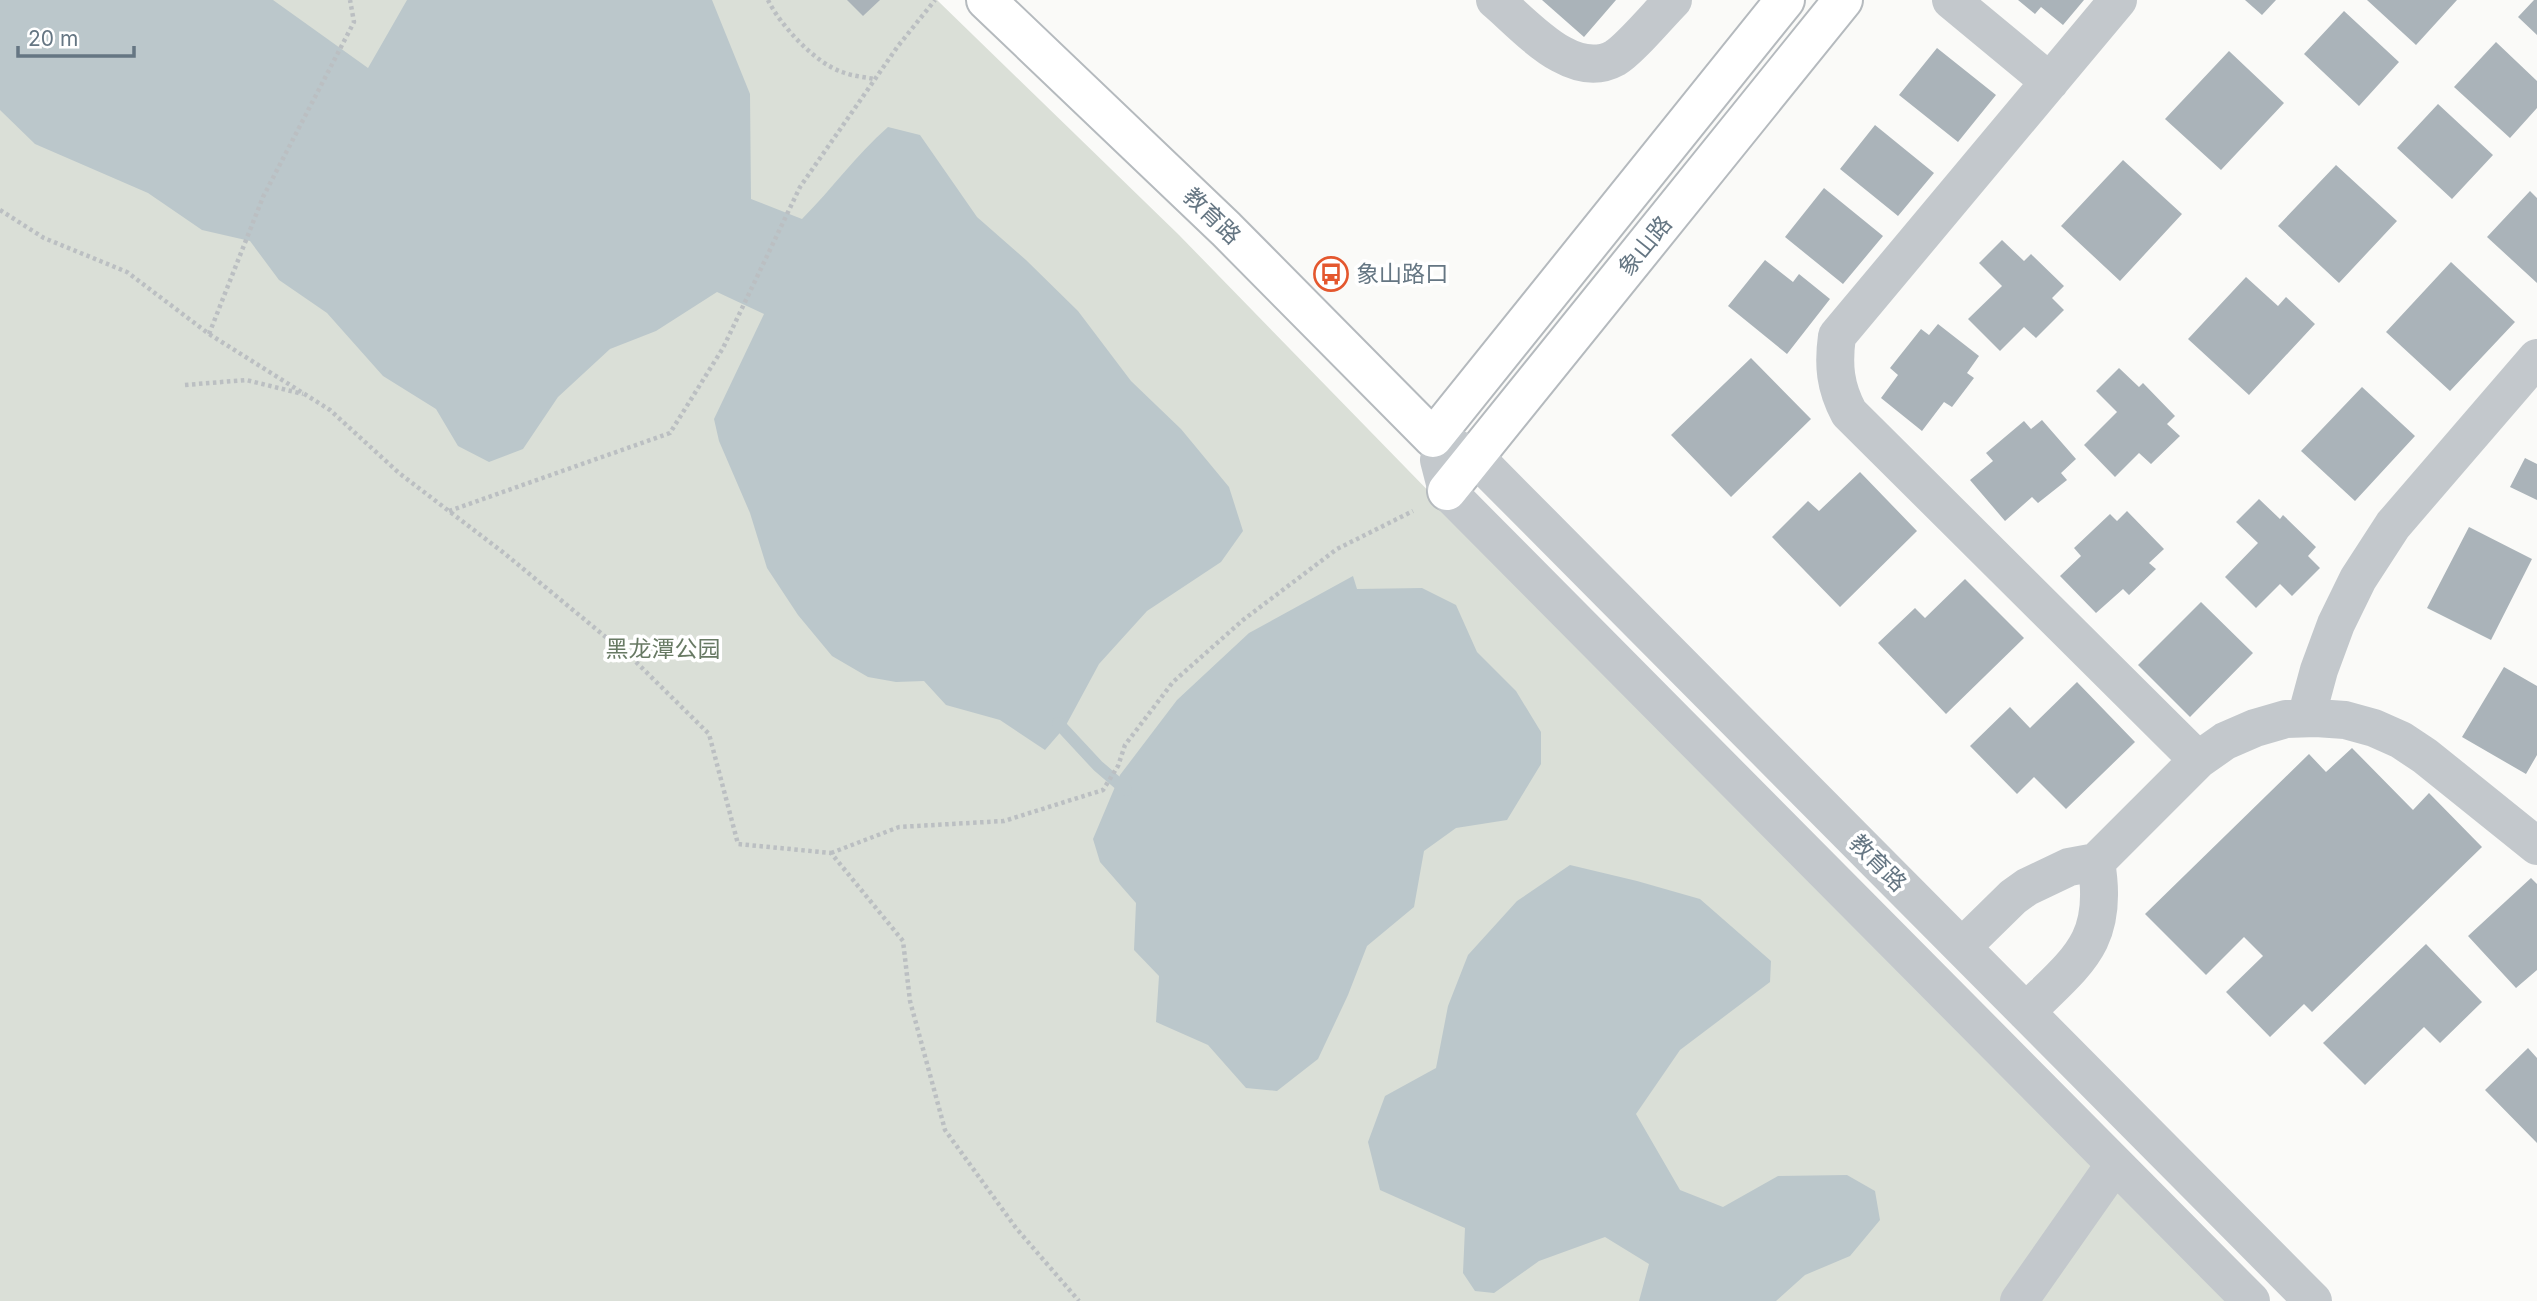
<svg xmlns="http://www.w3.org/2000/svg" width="2537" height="1301" font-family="Inter,'Noto Sans SC',sans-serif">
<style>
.green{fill:#dadfd7}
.water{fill:#bbc7cb}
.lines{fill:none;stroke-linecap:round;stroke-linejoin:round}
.stream{stroke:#bbc7cb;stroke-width:12}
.building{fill:#aab3b9}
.major-casing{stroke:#b5babe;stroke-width:42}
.path{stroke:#bbbfc2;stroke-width:4.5;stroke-dasharray:3.5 3.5;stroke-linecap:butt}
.minor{stroke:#c3c8cc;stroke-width:38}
.major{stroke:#fff;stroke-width:38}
.labels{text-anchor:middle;stroke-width:7;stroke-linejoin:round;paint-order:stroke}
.street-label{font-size:23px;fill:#657683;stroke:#fff}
.poi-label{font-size:23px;fill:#657683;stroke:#fff;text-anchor:start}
.park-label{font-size:23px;fill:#687a64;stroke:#fff}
</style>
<rect width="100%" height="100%" fill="#fafaf8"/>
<path class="green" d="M 0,0 L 937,0 L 1179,235 L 1788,860 L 2229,1301 L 0,1301 Z"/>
<path class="water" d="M 0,0 L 273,0 L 368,68 L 407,0 L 712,0 L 750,94 L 751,199 L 802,219 C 832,189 856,155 888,127 L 920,135 L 977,217 L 1026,260 L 1078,311 L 1131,381 L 1181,429 L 1229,487 L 1243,531 L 1221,562 L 1147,611 L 1099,664 L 1065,727 L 1045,750 L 1000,720 L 946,705 L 924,681 L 896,682 L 868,677 L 832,656 L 798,615 L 767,568 L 750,513 L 719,441 L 714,419 L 764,314 L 717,292 L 656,331 L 610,349 L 558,397 L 523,449 L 489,462 L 458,446 L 436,409 L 383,376 L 327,313 L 279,280 L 250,241 L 202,230 L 148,193 L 35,144 L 0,110 Z
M 1353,576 L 1357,589 L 1422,588 L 1456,605 L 1477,652 L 1516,691 L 1541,732 L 1541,764 L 1507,820 L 1456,828 L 1424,851 L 1414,907 L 1367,946 L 1348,995 L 1318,1059 L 1277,1091 L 1246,1088 L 1208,1045 L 1156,1022 L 1159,976 L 1134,950 L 1136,903 L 1100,862 L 1093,839 L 1120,775 L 1177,700 L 1249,633 Z
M 1570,865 L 1637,881 L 1700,899 L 1771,961 L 1770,982 L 1680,1050 L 1636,1114 L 1680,1190 L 1723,1207 L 1778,1176 L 1847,1175 L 1875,1191 L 1880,1220 L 1850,1256 L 1805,1275 L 1776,1301 L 1639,1301 L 1649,1264 L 1605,1237 L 1539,1261 L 1494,1293 L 1475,1291 L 1463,1273 L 1465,1228 L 1380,1190 L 1368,1142 L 1385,1096 L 1436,1068 L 1448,1006 L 1468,955 L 1517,901 Z"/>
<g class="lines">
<path class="stream" d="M 1058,723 L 1098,766 L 1126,790"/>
</g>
<path class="building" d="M 847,0 L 880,0 L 863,16 Z
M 1542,0 L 1616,0 L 1584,37 Z
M 2018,0 L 2084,0 L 2063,25 L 2041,7 L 2035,14 Z
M 2245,0 L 2276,0 L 2262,15 Z
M 2367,0 L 2457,0 L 2416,45 Z
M 2534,0 L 2537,0 L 2537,35 L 2518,17 Z
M 2344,11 L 2399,62 L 2359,106 L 2304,54 Z
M 2496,42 L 2537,81 L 2537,108 L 2510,138 L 2454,87 Z
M 1937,48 L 1996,95 L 1958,142 L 1899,95 Z
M 2229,51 L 2284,103 L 2221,170 L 2165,119 Z
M 2438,104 L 2493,155 L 2452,199 L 2397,148 Z
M 1875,125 L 1934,173 L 1898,216 L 1840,169 Z
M 2123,160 L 2182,214 L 2120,281 L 2061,226 Z
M 2336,165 L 2397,221 L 2339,283 L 2278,226 Z
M 1824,188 L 1883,236 L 1843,284 L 1785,237 Z
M 2530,191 L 2537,198 L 2537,283 L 2487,237 Z
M 2002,240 L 2024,261 L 2031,254 L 2064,286 L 2052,298 L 2064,310 L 2036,338 L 2024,327 L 2000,351 L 1968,319 L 2002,286 L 1979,263 Z
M 1765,260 L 1793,282 L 1799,274 L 1830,299 L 1787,354 L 1728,306 Z
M 2451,262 L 2515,322 L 2450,391 L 2386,332 Z
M 2246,277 L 2278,306 L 2286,297 L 2315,324 L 2249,395 L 2188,339 Z
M 1938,324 L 1979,356 L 1967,373 L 1974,378 L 1952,407 L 1944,402 L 1922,431 L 1881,398 L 1898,375 L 1890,368 L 1921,329 L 1929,335 Z
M 1751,358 L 1811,419 L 1731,497 L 1671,435 Z
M 2119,368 L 2139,387 L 2143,383 L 2175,416 L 2167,424 L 2180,436 L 2151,464 L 2139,453 L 2115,477 L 2084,445 L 2117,412 L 2096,391 Z
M 2362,387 L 2415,436 L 2355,501 L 2301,451 Z
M 2042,420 L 2076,459 L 2061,473 L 2067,480 L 2038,503 L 2032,497 L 2005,521 L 1970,480 L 1993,461 L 1986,453 L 2024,421 L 2031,429 Z
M 2525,458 L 2537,464 L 2537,500 L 2510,487 Z
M 1860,472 L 1917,531 L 1840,607 L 1772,537 L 1808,501 L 1819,511 Z
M 2259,499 L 2280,519 L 2283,515 L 2316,547 L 2308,556 L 2320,568 L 2292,596 L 2280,584 L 2256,608 L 2225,577 L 2258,543 L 2236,522 Z
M 2127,511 L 2164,549 L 2149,563 L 2156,569 L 2129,595 L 2123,589 L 2096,613 L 2060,576 L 2081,556 L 2074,548 L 2110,514 L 2117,521 Z
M 2469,527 L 2532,559 L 2491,640 L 2427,608 Z
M 1965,579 L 2024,638 L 1946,714 L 1878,643 L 1915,608 L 1925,618 Z
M 2201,602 L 2253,653 L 2190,717 L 2138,665 Z
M 2504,667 L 2537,686 L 2537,755 L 2526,774 L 2462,737 Z
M 2077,682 L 2135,742 L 2066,809 L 2034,777 L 2017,794 L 1970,746 L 2010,707 L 2030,728 Z
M 2352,748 L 2413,810 L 2429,793 L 2482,847 L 2312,1012 L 2304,1004 L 2270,1037 L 2226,992 L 2263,956 L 2244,937 L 2206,975 L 2145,914 L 2309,754 L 2326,772 Z
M 2531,878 L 2537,884 L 2537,970 L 2516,988 L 2468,936 Z
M 2426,944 L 2482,1002 L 2440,1043 L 2424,1027 L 2365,1085 L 2323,1043 Z
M 2528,1048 L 2537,1058 L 2537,1143 L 2485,1090 Z"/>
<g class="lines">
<g class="major-casing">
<path id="major" d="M 986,0 L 1226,229 L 1433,438 L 1785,0
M 1447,491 L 1843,0"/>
</g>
<path class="path" d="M 768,0 C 780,25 815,63 842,72 C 852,76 864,77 874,79
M 0,210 L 44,238 L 127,272 L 209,334 L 330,410 L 399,473 L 504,553 L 636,662 L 709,734 L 738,844 L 831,853 L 903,941 L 910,1001 L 945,1130 L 1016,1228 L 1079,1301
M 209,334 L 263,197 L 354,22 L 350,0
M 185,385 L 246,380 L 303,394
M 449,511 L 670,433 L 723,348 L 800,187 L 898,46 L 935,0
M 831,853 L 899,827 L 1004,821 L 1103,790 L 1118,766 L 1125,745 L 1173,682 L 1243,620 L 1337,549 L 1413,511"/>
<path class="minor" d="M 1495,0 C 1525,25 1572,82 1615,58 C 1630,49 1659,14 1673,0
M 1951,0 L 2050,82
M 2118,0 L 1837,336 C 1833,365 1835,387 1849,413 L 2198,760
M 1433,438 L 1475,457 L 2313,1301
M 1439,460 L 1447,491 L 2251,1301
M 2306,718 L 2319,670 L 2336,624 L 2358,579 L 2393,525 L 2537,358
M 1962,947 L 2013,897 L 2027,887 L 2069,867 L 2096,862 L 2198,760 L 2225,741 L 2255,728 L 2286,719 L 2316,718 L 2345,720 L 2374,728 L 2401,740 L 2425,756 L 2537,846
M 2026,1012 C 2077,961 2110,942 2096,862
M 2019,1301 L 2115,1164"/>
<use href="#major" class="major"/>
</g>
<defs>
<g id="bus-ring" transform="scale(1.75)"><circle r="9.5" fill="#fff" stroke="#e4572e" stroke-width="1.5"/><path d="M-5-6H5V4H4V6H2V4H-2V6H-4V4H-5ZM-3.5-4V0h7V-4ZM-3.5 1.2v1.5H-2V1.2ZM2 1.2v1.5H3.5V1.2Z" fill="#e4572e"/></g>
</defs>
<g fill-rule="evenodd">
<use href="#bus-ring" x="1331" y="274"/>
</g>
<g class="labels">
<g class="street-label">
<text transform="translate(1212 216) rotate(44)" y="8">教育路</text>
<text transform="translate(1645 246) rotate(-51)" y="8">象山路</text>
<text transform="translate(1878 863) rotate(45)" y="8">教育路</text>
</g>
<g class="poi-label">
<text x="1356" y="282">象山路口</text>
</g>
<g class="park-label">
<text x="663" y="657">黑龙潭公园</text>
</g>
</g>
<path d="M18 46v10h116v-10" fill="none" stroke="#657683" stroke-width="3.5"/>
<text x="28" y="46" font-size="21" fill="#657683" stroke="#ffffff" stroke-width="5" paint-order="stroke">20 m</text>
</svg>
